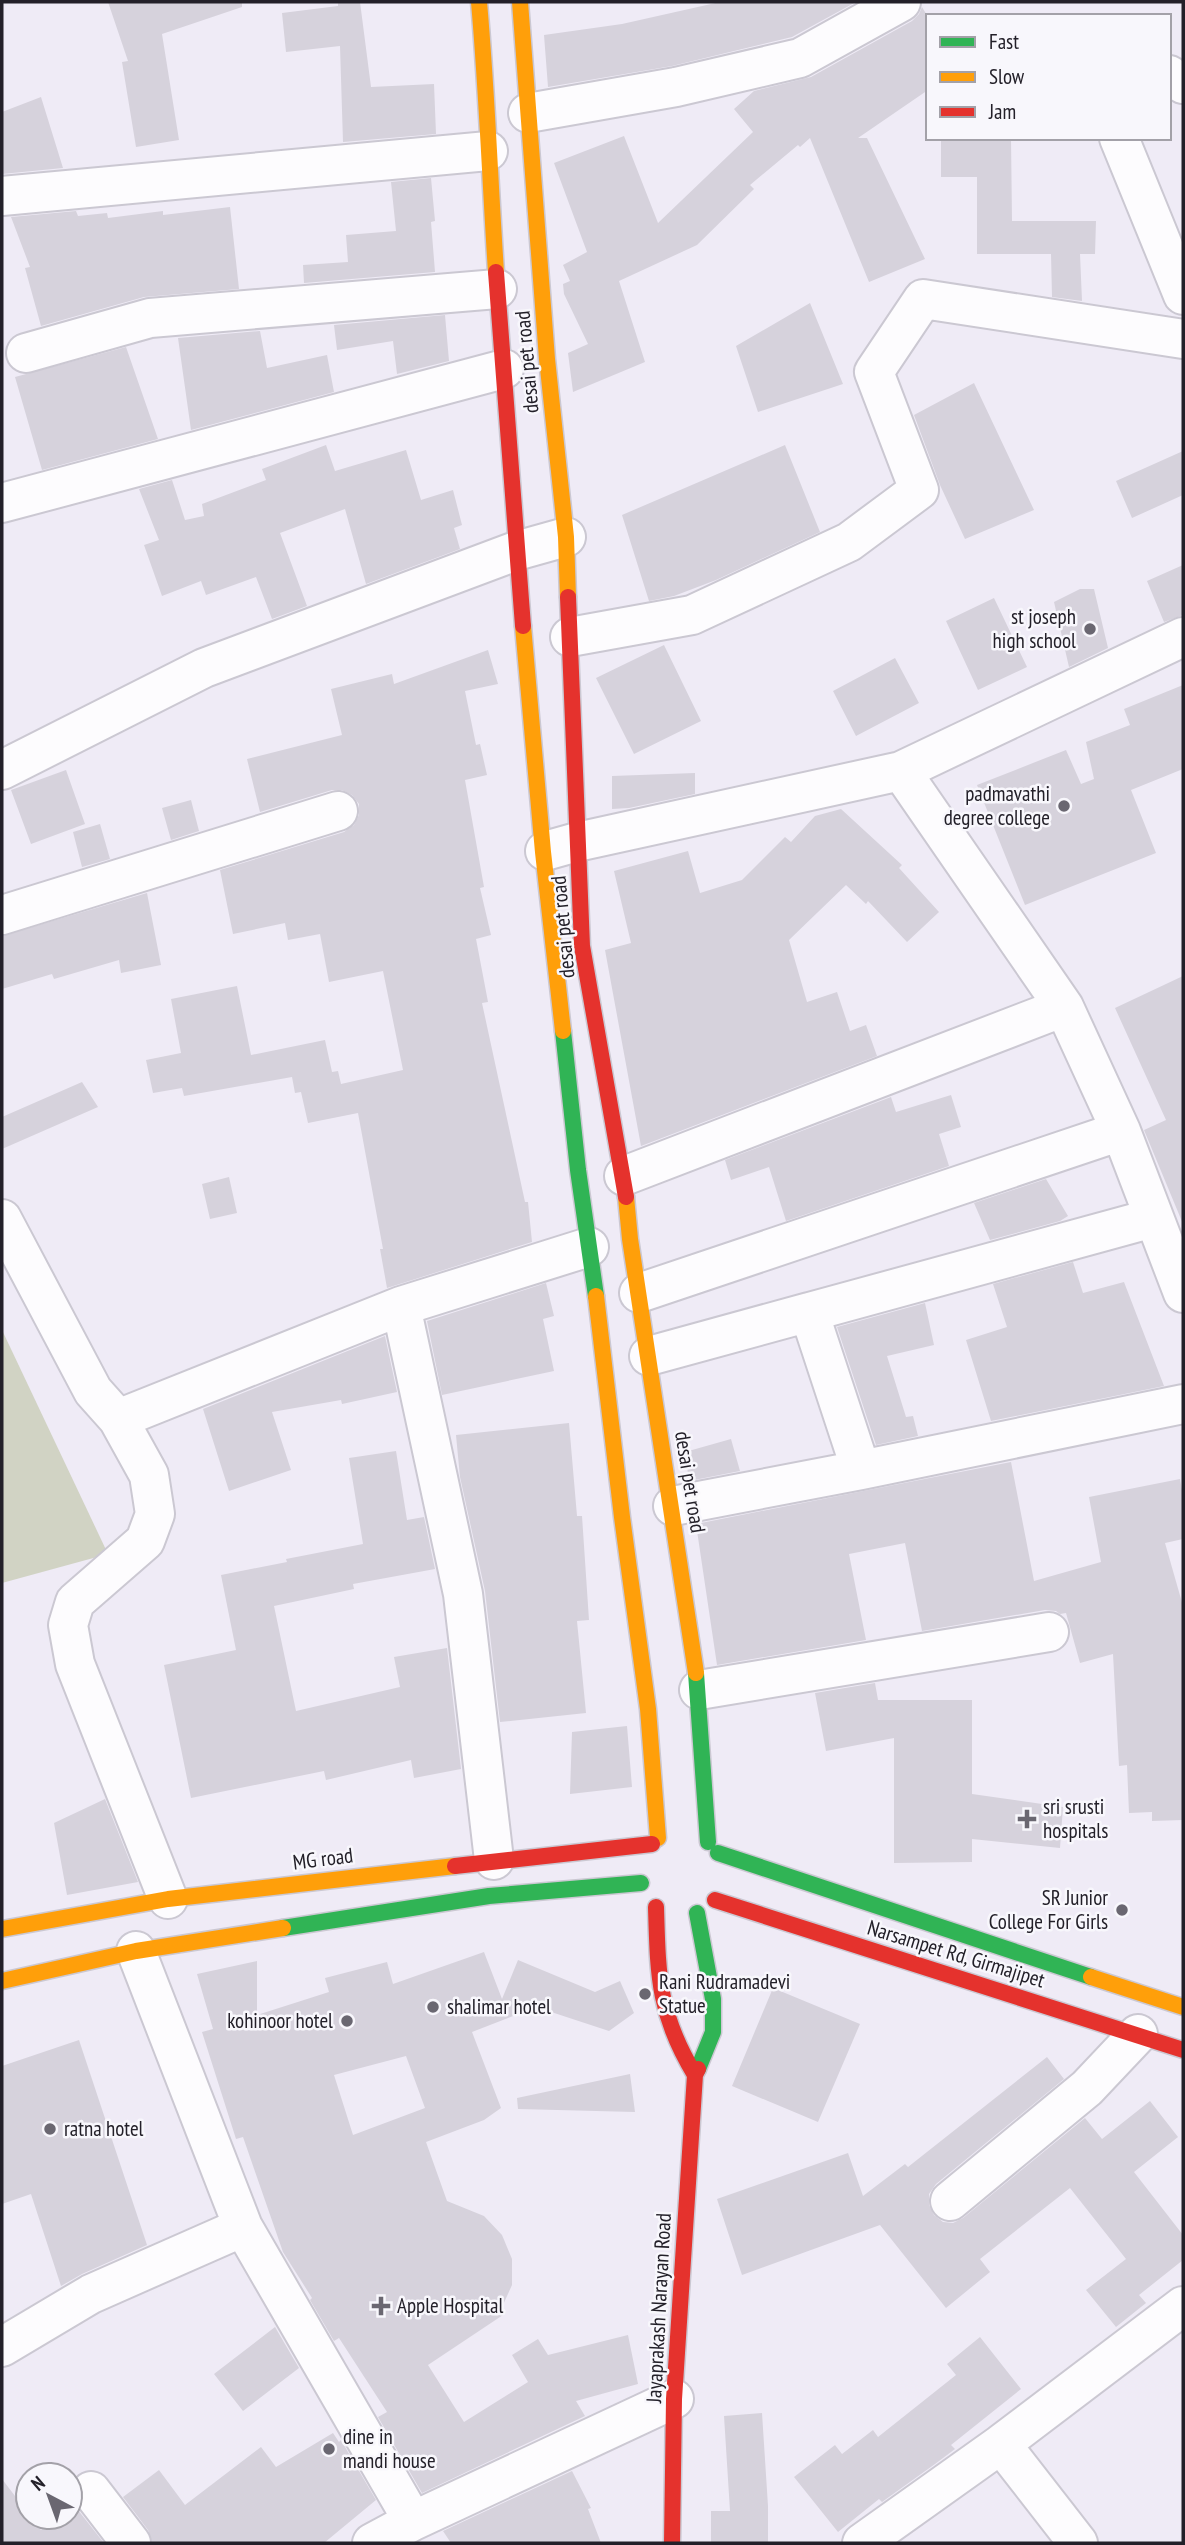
<svg xmlns="http://www.w3.org/2000/svg" width="1185" height="2545" font-family="'PT Sans Narrow',sans-serif">
<style>
.green{fill:#d1d3c4}
.building{fill:#d6d2dc;fill-rule:evenodd}
.lines{fill:none;stroke-linecap:round;stroke-linejoin:round}
.street-casing{stroke:#cbc8d2;stroke-width:42}
.fast-casing{stroke:#cbc8d2;stroke-width:19}
.slow-casing{stroke:#cbc8d2;stroke-width:19}
.jam-casing{stroke:#cbc8d2;stroke-width:19}
.street{stroke:#fdfcfe;stroke-width:38}
.fast{stroke:#30b455;stroke-width:16}
.slow{stroke:#ff9f0a;stroke-width:16}
.jam{stroke:#e5322d;stroke-width:16}
.poi-dot{fill:#6a6771;stroke:#f8f7fc;stroke-width:2.5}
.labels{text-anchor:middle;stroke-width:5;stroke-linejoin:round;paint-order:stroke}
.street-label{font-size:21px;fill:#232029;stroke:#f8f7fc}
.poi-label{font-size:21px;fill:#232029;stroke:#f8f7fc;text-anchor:start}
</style>
<rect width="100%" height="100%" fill="#efebf6"/>
<path class="green" d="M 2,1330 L 108,1554 L 2,1583 Z"/>
<path class="building" d="M 108,2 L 242,2 L 242,7 L 162,34 L 179,140 L 136,147 L 122,62 L 128,61 Z
M 338,2 L 360,2 L 371,87 L 434,84 L 436,134 L 343,142 L 340,46 L 286,52 L 282,13 L 338,6 Z
M 720,2 L 856,2 L 792,37 L 672,66 L 548,87 L 544,35 L 622,24 Z
M 922,7 L 928,17 L 928,90 L 858,138 L 867,138 L 925,259 L 869,282 L 810,138 L 800,147 L 798,145 L 750,185 L 754,189 L 697,245 L 619,281 L 645,362 L 573,392 L 568,353 L 588,344 L 564,294 L 563,284 L 570,281 L 563,265 L 587,252 L 554,163 L 624,136 L 658,223 L 753,132 L 734,109 L 754,91 L 811,77 L 912,21 L 919,14 Z
M 41,97 L 63,168 L 2,174 L 2,112 Z
M 941,138 L 1011,138 L 1012,221 L 1096,221 L 1095,254 L 1080,254 L 1082,301 L 1052,297 L 1051,254 L 977,254 L 977,177 L 941,177 Z
M 431,178 L 435,221 L 431,222 L 435,272 L 304,283 L 303,265 L 348,262 L 346,235 L 396,231 L 391,182 Z
M 230,207 L 239,289 L 144,297 L 41,326 L 25,268 L 30,267 L 11,217 L 76,211 L 78,216 L 107,213 L 108,218 L 163,211 L 163,215 Z
M 810,303 L 843,384 L 758,412 L 736,346 Z
M 445,315 L 449,361 L 397,374 L 393,341 L 337,350 L 334,325 Z
M 260,331 L 267,368 L 327,355 L 334,392 L 191,430 L 178,338 Z
M 126,347 L 158,439 L 42,470 L 15,377 Z
M 974,383 L 1034,510 L 965,539 L 940,485 L 914,415 Z
M 326,445 L 335,471 L 406,450 L 421,500 L 453,490 L 462,525 L 454,528 L 460,549 L 366,584 L 345,509 L 280,533 L 307,606 L 272,619 L 256,577 L 206,595 L 201,581 L 162,596 L 144,545 L 159,540 L 139,489 L 172,480 L 185,520 L 204,516 L 202,504 L 266,480 L 262,469 Z
M 785,445 L 820,532 L 716,580 L 674,596 L 649,601 L 622,515 Z
M 1183,451 L 1183,495 L 1132,518 L 1116,481 Z
M 1183,565 L 1183,615 L 1164,622 L 1147,581 Z
M 1080,589 L 1094,589 L 1108,648 L 1069,667 L 1054,602 Z
M 994,598 L 1027,667 L 978,690 L 946,621 Z
M 664,645 L 701,721 L 634,754 L 596,678 Z
M 488,650 L 498,684 L 465,691 L 476,745 L 480,744 L 487,775 L 465,780 L 484,887 L 480,888 L 491,935 L 476,939 L 488,1002 L 482,1003 L 525,1202 L 528,1202 L 532,1242 L 387,1288 L 380,1249 L 383,1249 L 358,1113 L 308,1123 L 301,1092 L 295,1093 L 292,1077 L 184,1096 L 182,1088 L 153,1093 L 146,1060 L 181,1053 L 171,999 L 237,986 L 251,1055 L 325,1040 L 332,1072 L 338,1071 L 341,1084 L 403,1070 L 383,971 L 329,982 L 320,934 L 288,940 L 285,923 L 233,934 L 220,870 L 344,832 L 354,825 L 359,815 L 359,804 L 352,795 L 342,790 L 332,790 L 260,812 L 247,759 L 342,735 L 331,689 L 392,674 L 394,684 Z
M 895,658 L 919,703 L 856,736 L 833,691 Z
M 1183,685 L 1183,769 L 1131,790 L 1156,853 L 1025,905 L 977,785 L 1066,750 L 1081,784 L 1094,779 L 1086,742 L 1130,725 L 1124,709 Z
M 66,770 L 85,824 L 31,844 L 11,790 Z
M 695,773 L 695,794 L 629,808 L 612,809 L 612,776 Z
M 191,800 L 199,831 L 171,840 L 162,808 Z
M 841,809 L 902,865 L 899,868 L 939,912 L 907,942 L 868,901 L 866,904 L 846,885 L 789,940 L 807,1002 L 837,992 L 850,1031 L 866,1025 L 877,1056 L 641,1146 L 605,950 L 631,943 L 614,871 L 688,851 L 700,893 L 742,880 L 785,837 L 791,842 L 815,816 Z
M 100,824 L 110,859 L 82,867 L 73,832 Z
M 147,893 L 161,965 L 121,973 L 119,960 L 54,979 L 52,974 L 2,989 L 2,936 Z
M 1183,976 L 1183,1224 L 1144,1130 L 1166,1120 L 1115,1008 Z
M 82,1082 L 98,1107 L 2,1149 L 2,1117 Z
M 951,1095 L 961,1127 L 939,1134 L 949,1166 L 786,1221 L 769,1167 L 731,1180 L 725,1160 L 891,1097 L 896,1112 Z
M 229,1177 L 237,1213 L 210,1219 L 202,1184 Z
M 1046,1179 L 1068,1216 L 1060,1221 L 990,1240 L 974,1203 Z
M 1073,1262 L 1083,1293 L 1124,1282 L 1164,1386 L 991,1421 L 966,1340 L 1007,1327 L 993,1284 Z
M 546,1283 L 554,1316 L 543,1319 L 554,1371 L 442,1395 L 427,1321 Z
M 925,1303 L 934,1345 L 887,1356 L 906,1417 L 913,1416 L 918,1436 L 876,1445 L 837,1327 Z
M 385,1336 L 397,1392 L 342,1404 L 341,1400 L 272,1412 L 291,1470 L 229,1491 L 203,1409 Z
M 569,1423 L 577,1516 L 582,1516 L 589,1620 L 577,1621 L 586,1713 L 500,1722 L 485,1591 L 460,1477 L 456,1435 Z
M 731,1439 L 740,1471 L 689,1481 L 685,1452 Z
M 396,1451 L 407,1520 L 424,1517 L 435,1569 L 353,1584 L 354,1589 L 274,1606 L 296,1711 L 400,1687 L 394,1657 L 447,1648 L 461,1769 L 414,1778 L 411,1760 L 326,1780 L 324,1771 L 191,1798 L 164,1665 L 236,1650 L 221,1575 L 287,1562 L 286,1559 L 363,1544 L 349,1458 Z
M 1011,1462 L 1034,1581 L 1101,1562 L 1089,1497 L 1180,1479 L 1183,1496 L 1183,1539 L 1165,1543 L 1183,1606 L 1183,1820 L 1152,1821 L 1152,1812 L 1129,1813 L 1127,1765 L 1119,1766 L 1113,1654 L 1080,1663 L 1066,1613 L 1060,1614 L 1056,1611 L 1045,1610 L 922,1631 L 905,1543 L 849,1554 L 866,1640 L 717,1665 L 696,1524 Z
M 875,1683 L 878,1700 L 972,1700 L 972,1794 L 1063,1807 L 1060,1848 L 972,1839 L 972,1862 L 894,1863 L 894,1738 L 826,1751 L 815,1693 Z
M 627,1726 L 632,1787 L 570,1794 L 572,1732 Z
M 105,1799 L 138,1882 L 67,1895 L 54,1823 Z
M 484,1952 L 502,1999 L 518,1960 L 595,1992 L 620,1981 L 634,2013 L 609,2031 L 536,2007 L 472,2032 L 501,2108 L 484,2120 L 426,2142 L 447,2201 L 484,2216 L 502,2235 L 512,2259 L 512,2285 L 502,2307 L 506,2313 L 428,2365 L 464,2422 L 528,2382 L 512,2355 L 538,2339 L 548,2355 L 628,2335 L 638,2384 L 576,2401 L 585,2416 L 422,2493 L 378,2417 L 387,2412 L 339,2338 L 334,2341 L 310,2300 L 312,2298 L 283,2252 L 243,2137 L 236,2139 L 202,2032 L 213,2029 L 197,1974 L 257,1961 L 257,2015 L 329,1992 L 325,1978 L 387,1962 L 393,1984 ZM 406,2056 L 425,2108 L 353,2135 L 334,2075 Z
M 773,1988 L 860,2024 L 818,2122 L 732,2086 Z
M 79,2040 L 147,2245 L 82,2274 L 61,2286 L 31,2194 L 2,2204 L 2,2066 Z
M 1047,2057 L 1064,2079 L 936,2184 L 929,2194 L 929,2205 L 934,2215 L 943,2222 L 953,2223 L 963,2218 L 1085,2118 L 1102,2139 L 1150,2101 L 1178,2137 L 1134,2172 L 1183,2235 L 1183,2260 L 1139,2295 L 1146,2303 L 1116,2327 L 1086,2290 L 1126,2259 L 1070,2188 L 980,2259 L 990,2272 L 946,2308 L 880,2225 L 742,2275 L 717,2199 L 848,2153 L 863,2196 L 905,2164 L 908,2167 Z
M 630,2074 L 635,2112 L 518,2109 L 517,2098 Z
M 275,2327 L 299,2368 L 243,2411 L 214,2374 Z
M 980,2337 L 1021,2389 L 951,2445 L 955,2449 L 935,2464 L 882,2502 L 879,2499 L 838,2532 L 794,2477 L 835,2445 L 842,2454 L 873,2430 L 878,2437 L 956,2375 L 947,2364 Z
M 762,2413 L 768,2506 L 768,2543 L 711,2543 L 711,2511 L 730,2511 L 724,2416 Z
M 333,2433 L 339,2442 L 341,2440 L 376,2500 L 324,2543 L 152,2543 L 148,2530 L 123,2497 L 159,2470 L 185,2505 L 261,2447 L 276,2467 Z
M 572,2471 L 591,2508 L 588,2509 L 601,2543 L 451,2543 L 443,2531 Z
M 2,2479 L 28,2513 L 28,2517 L 31,2517 L 41,2530 L 58,2517 L 70,2517 L 70,2508 L 74,2505 L 104,2543 L 2,2543 Z"/>
<g class="lines">
<g class="street-casing">
<path id="street" d="M 1169,75 L 1183,84
M 528,113 L 676,87 L 800,58 L 901,2
M 1119,138 L 1183,295
M 2,196 L 488,151
M 26,353 L 150,318 L 497,289
M 2,503 L 504,369
M 570,637 L 692,615 L 849,542 L 919,490 L 874,372 L 923,299 L 1183,339
M 2,770 L 204,668 L 516,551 L 566,537
M 901,771 L 1064,1007 L 1121,1131 L 1183,1293
M 545,851 L 577,842 L 901,771 L 1183,637
M 2,915 L 338,811
M 624,1176 L 1064,1007
M 2,1219 L 93,1391 L 118,1419 L 401,1306 L 589,1247
M 639,1293 L 1121,1131
M 401,1306 L 463,1594 L 494,1860
M 118,1419 L 149,1475 L 155,1514 L 145,1541 L 75,1602 L 68,1625 L 75,1664 L 168,1899
M 861,1470 L 809,1312 L 649,1356 L 1153,1218
M 673,1506 L 861,1470 L 1183,1404
M 699,1690 L 1049,1632
M 950,2201 L 1087,2088 L 1138,2034
M 243,2227 L 413,2521
M 2,2347 L 91,2294 L 243,2227 L 136,1951
M 1001,2444 L 1183,2306
M 91,2491 L 131,2543
M 372,2543 L 413,2521 L 674,2399
M 862,2543 L 1001,2444 L 1078,2543"/>
</g>
<g class="fast-casing">
<path id="fast" d="M 563,1031 L 578,1170 L 596,1296
M 696,1673 L 708,1842
M 718,1853 L 1091,1977
M 697,1913 L 713,1999 L 713,2032 L 698,2069
M 283,1928 L 489,1896 L 641,1883"/>
</g>
<g class="slow-casing">
<path id="slow" d="M 479,2 C 487,92 490,182 496,272
M 520,2 L 547,359 L 566,537 L 568,597
M 523,626 L 543,852 L 563,1031
M 626,1197 L 630,1239 L 696,1673
M 596,1296 L 622,1517 L 648,1709 L 658,1838
M 2,1929 L 168,1899 L 455,1866
M 1091,1977 L 1183,2007
M 2,1981 L 136,1951 L 283,1928"/>
</g>
<g class="jam-casing">
<path id="jam" d="M 496,272 L 523,626
M 568,597 L 582,946 L 626,1197
M 455,1866 L 652,1844
M 715,1900 L 1183,2050
M 656,1907 C 658,1976 658,2014 695,2075
M 672,2543 L 674,2399 L 695,2075 L 698,2069"/>
</g>
<use href="#street" class="street"/>
<use href="#fast" class="fast"/>
<use href="#slow" class="slow"/>
<use href="#jam" class="jam"/>
</g>
<g class="poi-dot">
<circle cx="1090" cy="629" r="7"/>
<circle cx="1064" cy="806" r="7"/>
<path d="M1023.5 1808.5h7v7h7v7h-7v7h-7v-7h-7v-7h7z"/>
<circle cx="1122" cy="1910" r="7"/>
<circle cx="645" cy="1994" r="7"/>
<circle cx="433" cy="2007" r="7"/>
<circle cx="347" cy="2021" r="7"/>
<circle cx="50" cy="2129" r="7"/>
<path d="M377.5 2295.5h7v7h7v7h-7v7h-7v-7h-7v-7h7z"/>
<circle cx="329" cy="2449" r="7"/>
</g>
<g class="labels">
<g class="street-label">
<text transform="translate(527 362) rotate(-95)" y="7">desai pet road</text>
<text transform="translate(563 927) rotate(-95)" y="7">desai pet road</text>
<text transform="translate(690 1482) rotate(81)" y="7">desai pet road</text>
<text transform="translate(323 1859) rotate(-7)" y="7">MG road</text>
<text transform="translate(956 1954) rotate(17)" y="7">Narsampet Rd, Girmajipet</text>
<text transform="translate(659 2308) rotate(-87)" y="7">Jayaprakash Narayan Road</text>
</g>
<g class="poi-label">
<text x="1076" y="624" text-anchor="end">st joseph<tspan x="1076" dy="24">high school</tspan></text>
<text x="1050" y="801" text-anchor="end">padmavathi<tspan x="1050" dy="24">degree college</tspan></text>
<text x="1043" y="1814">sri srusti<tspan x="1043" dy="24">hospitals</tspan></text>
<text x="1108" y="1905" text-anchor="end">SR Junior<tspan x="1108" dy="24">College For Girls</tspan></text>
<text x="659" y="1989">Rani Rudramadevi<tspan x="659" dy="24">Statue</tspan></text>
<text x="447" y="2014">shalimar hotel</text>
<text x="333" y="2028" text-anchor="end">kohinoor hotel</text>
<text x="64" y="2136">ratna hotel</text>
<text x="397" y="2313">Apple Hospital</text>
<text x="343" y="2444">dine in<tspan x="343" dy="24">mandi house</tspan></text>
</g>
</g>
<rect width="1185" height="2545" fill="none" stroke="#232029" stroke-width="7"/>
<rect x="926" y="14" width="245" height="126" fill="#f8f7fc" stroke="#a3a1a8" stroke-width="2"/>
<rect x="940" y="37" width="35" height="10" fill="#30b455" stroke="#a3a1a8" stroke-width="2"/>
<text x="989" y="49" font-size="21" fill="#232029">Fast</text>
<rect x="940" y="72" width="35" height="10" fill="#ff9f0a" stroke="#a3a1a8" stroke-width="2"/>
<text x="989" y="84" font-size="21" fill="#232029">Slow</text>
<rect x="940" y="107" width="35" height="10" fill="#e5322d" stroke="#a3a1a8" stroke-width="2"/>
<text x="989" y="119" font-size="21" fill="#232029">Jam</text>
<g transform="translate(49 2496) rotate(319)"><circle r="33" fill="#f8f7fc" stroke="#a3a1a8" stroke-width="2"/>
<path d="M0-5L12 26L0 18L-12 26Z" fill="#6a6771"/>
<text y="-10" font-size="19" font-weight="bold" text-anchor="middle" fill="#232029">N</text>
</g>
</svg>
